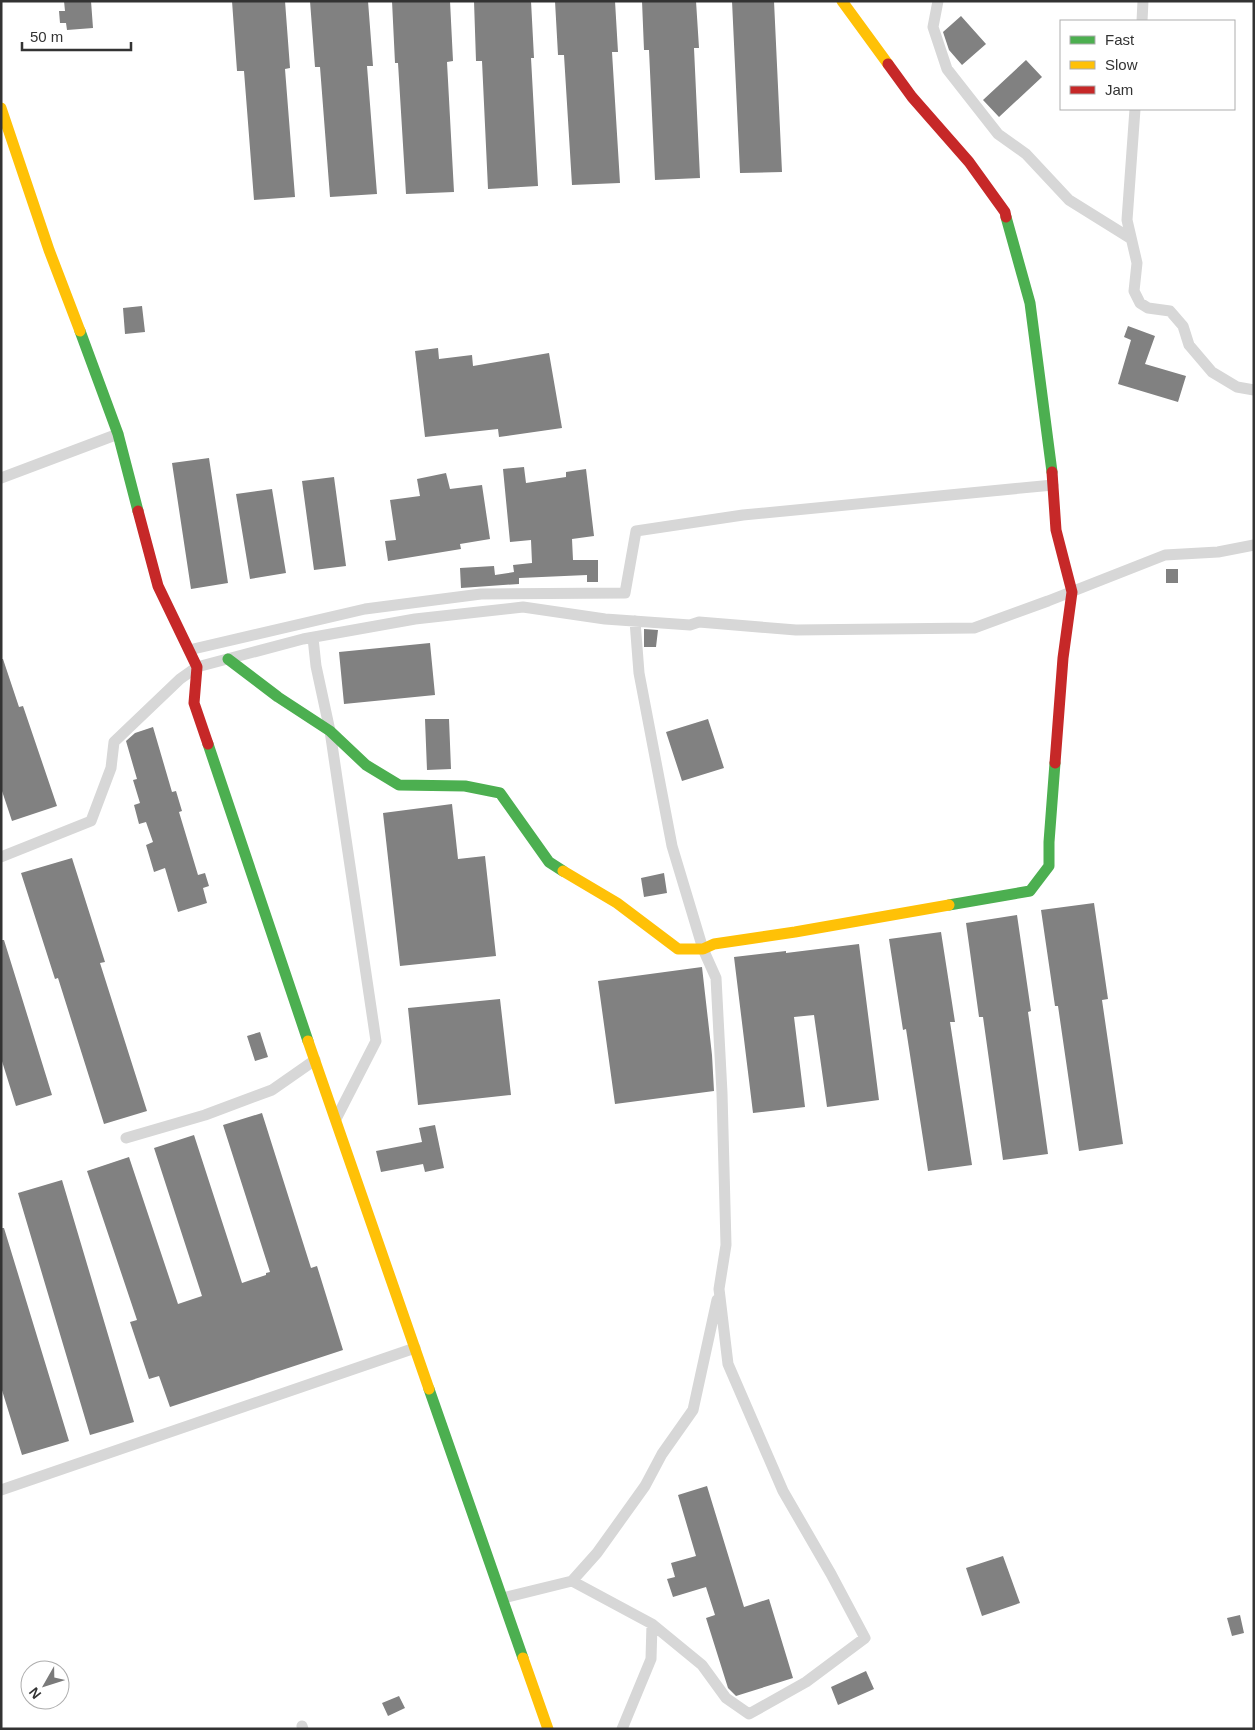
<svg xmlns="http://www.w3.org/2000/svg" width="1255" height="1730" font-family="Helvetica,sans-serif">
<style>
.building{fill:#818181}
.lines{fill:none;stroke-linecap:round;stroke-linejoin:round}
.street{stroke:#d7d7d7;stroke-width:11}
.fast{stroke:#4caf50;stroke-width:11}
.slow{stroke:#ffc107;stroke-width:11}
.jam{stroke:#c62828;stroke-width:11}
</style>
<rect width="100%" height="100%" fill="#fff"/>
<path class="building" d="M 64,1 L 91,1 L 93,28 L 67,30 L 66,23 L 60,23 L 59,11 L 65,11 Z
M 232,1 L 285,1 L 290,68 L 285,69 L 295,197 L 254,200 L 244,71 L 237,71 Z
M 310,1 L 368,1 L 373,66 L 367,66 L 377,194 L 330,197 L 320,67 L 315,67 Z
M 392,1 L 450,1 L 453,61 L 447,62 L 454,192 L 406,194 L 398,63 L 395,63 Z
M 474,1 L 531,1 L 534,58 L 531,58 L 538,186 L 488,189 L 482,61 L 476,61 Z
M 555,1 L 615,1 L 618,52 L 612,52 L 620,183 L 572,185 L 564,55 L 558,55 Z
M 642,1 L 696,1 L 699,48 L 694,48 L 700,178 L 655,180 L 649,50 L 644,50 Z
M 732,1 L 774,1 L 782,172 L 740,173 Z
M 961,16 L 986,44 L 962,65 L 949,50 L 943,32 Z
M 1026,60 L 1042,77 L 999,117 L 983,100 Z
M 142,306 L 145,332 L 125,334 L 123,308 Z
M 1128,326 L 1155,336 L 1145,364 L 1186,376 L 1178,402 L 1118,384 L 1131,340 L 1124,337 Z
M 438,348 L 439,359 L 472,355 L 473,366 L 549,353 L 562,428 L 499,437 L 498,429 L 425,437 L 415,351 Z
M 209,458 L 228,583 L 191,589 L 172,463 Z
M 524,467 L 526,483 L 566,477 L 566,472 L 586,469 L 594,536 L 572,539 L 573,560 L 598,560 L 598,582 L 587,582 L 587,575 L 519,578 L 519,584 L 461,588 L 460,568 L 494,566 L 495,575 L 514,572 L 513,565 L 532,563 L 531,540 L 510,542 L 503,469 Z
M 446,473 L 450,489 L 482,485 L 490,539 L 460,544 L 461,549 L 388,561 L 385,541 L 396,540 L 390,500 L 420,496 L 417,479 Z
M 334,477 L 346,566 L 314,570 L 302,481 Z
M 272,489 L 286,573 L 250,579 L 236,494 Z
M 1166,569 L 1178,569 L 1178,583 L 1166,583 Z
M 644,629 L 658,630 L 656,647 L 644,647 Z
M 430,643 L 435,695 L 344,704 L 339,652 Z
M 1,659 L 3,659 L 19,707 L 23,706 L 57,806 L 12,821 L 1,788 Z
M 425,719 L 449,719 L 451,769 L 427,770 Z
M 708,719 L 724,768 L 682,781 L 666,732 Z
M 153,727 L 172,792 L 176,791 L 182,811 L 179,812 L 198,875 L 205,873 L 209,886 L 203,888 L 207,903 L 178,912 L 165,868 L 154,872 L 146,845 L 153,842 L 146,822 L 139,824 L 134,805 L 140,803 L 133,780 L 137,779 L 126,741 L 135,733 Z
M 452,804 L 458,859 L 485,856 L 496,956 L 400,966 L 383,813 Z
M 72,858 L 105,962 L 100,963 L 147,1111 L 104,1124 L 58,978 L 55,979 L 21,873 Z
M 664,873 L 667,893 L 644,897 L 641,878 Z
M 1094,903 L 1108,999 L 1102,1000 L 1123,1144 L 1079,1151 L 1058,1006 L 1055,1006 L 1041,910 Z
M 1017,915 L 1031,1011 L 1028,1012 L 1048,1154 L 1003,1160 L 983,1017 L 979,1017 L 966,923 Z
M 941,932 L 955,1022 L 950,1022 L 972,1165 L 928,1171 L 906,1029 L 903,1030 L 889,939 Z
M 1,940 L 4,940 L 52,1095 L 16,1106 L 1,1058 Z
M 859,944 L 879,1100 L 827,1107 L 814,1015 L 794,1017 L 805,1107 L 753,1113 L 734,957 L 786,951 L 786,953 Z
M 702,967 L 712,1055 L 714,1091 L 615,1104 L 598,981 Z
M 500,999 L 511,1095 L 418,1105 L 408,1008 Z
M 260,1032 L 268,1057 L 255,1061 L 247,1036 Z
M 262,1113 L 311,1268 L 317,1266 L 343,1350 L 170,1407 L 159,1376 L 149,1379 L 130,1322 L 137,1320 L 87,1171 L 129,1157 L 178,1304 L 202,1296 L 154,1148 L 194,1135 L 242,1283 L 266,1275 L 266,1273 L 270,1272 L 223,1125 Z
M 435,1125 L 444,1168 L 425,1172 L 423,1164 L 381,1172 L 376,1151 L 422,1142 L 419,1128 Z
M 62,1180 L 134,1422 L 90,1435 L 18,1193 Z
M 1,1228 L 4,1228 L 69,1441 L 22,1455 L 1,1387 Z
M 707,1486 L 744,1607 L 769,1599 L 793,1678 L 736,1696 L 728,1688 L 706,1618 L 715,1615 L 706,1587 L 673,1597 L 667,1579 L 675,1577 L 671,1563 L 696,1556 L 678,1495 Z
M 1003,1556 L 1020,1603 L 982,1616 L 966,1568 Z
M 1240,1615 L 1244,1633 L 1232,1636 L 1227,1618 Z
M 866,1671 L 874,1689 L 838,1705 L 831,1687 Z
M 399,1696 L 405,1708 L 388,1716 L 382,1703 Z"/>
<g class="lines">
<path class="street" d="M 938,1 L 933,27 L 947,69 L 998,134 L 1026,154 L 1069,200 L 1130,238
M 1142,21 L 1143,1
M 1135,109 L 1127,220 L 1137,263 L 1134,291 L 1140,303 L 1148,308 L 1170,311 L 1183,326 L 1189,345 L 1212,372 L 1237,387 L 1254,390
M 1,478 L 118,434
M 313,638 L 316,666 L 330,731 L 376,1041 L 336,1119
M 189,650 L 365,609 L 481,594 L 625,593 L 636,531 L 743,515 L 1053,485
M 1,857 L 91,821 L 111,768 L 114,742 L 180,679 L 197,667 L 303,639 L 415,619 L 523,607 L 605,619 L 690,625 L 699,622 L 796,630 L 974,628 L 1048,601 L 1165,555 L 1218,552 L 1254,545
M 126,1138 L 205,1115 L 272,1090 L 315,1060
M 1,1490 L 415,1348
M 572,1581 L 597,1553 L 645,1486 L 662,1454 L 693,1410 L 717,1300
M 503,1598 L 572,1581 L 652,1624 L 702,1665 L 726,1698 L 749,1714 L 806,1682 L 865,1638 L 831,1574 L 783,1491 L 728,1364 L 719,1289 L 726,1245 L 722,1093 L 716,978 L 703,949 L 672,846 L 639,673 L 635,621
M 302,1726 L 303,1729
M 622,1729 L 651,1659 L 652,1624"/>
<path class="fast" d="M 1006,217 L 1030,303 L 1052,472
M 80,331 L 118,434 L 138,511
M 228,659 L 278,697 L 330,731 L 366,765 L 399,785 L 465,786 L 500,793 L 549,862 L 563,871
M 208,744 L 308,1041
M 949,905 L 1030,891 L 1049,866 L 1049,842 L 1055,763
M 429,1389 L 523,1658"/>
<path class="slow" d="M 842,1 L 888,64
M 1,108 L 49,250 L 80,331
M 563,871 L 617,903 L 678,949 L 703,949 L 714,944 L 795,932 L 949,905
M 308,1041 L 429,1389
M 523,1658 L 548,1729"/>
<path class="jam" d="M 888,64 L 912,97 L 969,162 L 1005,212 L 1006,217
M 1052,472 L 1056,530 L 1072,592 L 1063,658 L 1055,763
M 138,511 L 158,586 L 197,667 L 194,703 L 208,744"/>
</g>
<rect width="1255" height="1730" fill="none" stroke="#333333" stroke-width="5"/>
<rect x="1060" y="20" width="175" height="90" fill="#ffffff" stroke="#adadad"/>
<rect x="1070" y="36" width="25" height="8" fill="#4caf50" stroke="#adadad"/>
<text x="1105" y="45" font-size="15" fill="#333333">Fast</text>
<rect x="1070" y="61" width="25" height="8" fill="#ffc107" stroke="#adadad"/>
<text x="1105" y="70" font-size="15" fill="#333333">Slow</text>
<rect x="1070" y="86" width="25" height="8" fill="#c62828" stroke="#adadad"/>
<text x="1105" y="95" font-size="15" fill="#333333">Jam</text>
<g transform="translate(45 1685) rotate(231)"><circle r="24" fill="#ffffff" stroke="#adadad"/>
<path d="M0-4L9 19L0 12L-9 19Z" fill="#7a7a7a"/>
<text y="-8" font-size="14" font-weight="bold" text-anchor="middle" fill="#333333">N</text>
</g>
<path d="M22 42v8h109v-8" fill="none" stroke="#333333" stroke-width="2.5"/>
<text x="30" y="42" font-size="15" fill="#333333" stroke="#ffffff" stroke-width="4" paint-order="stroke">50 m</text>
</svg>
